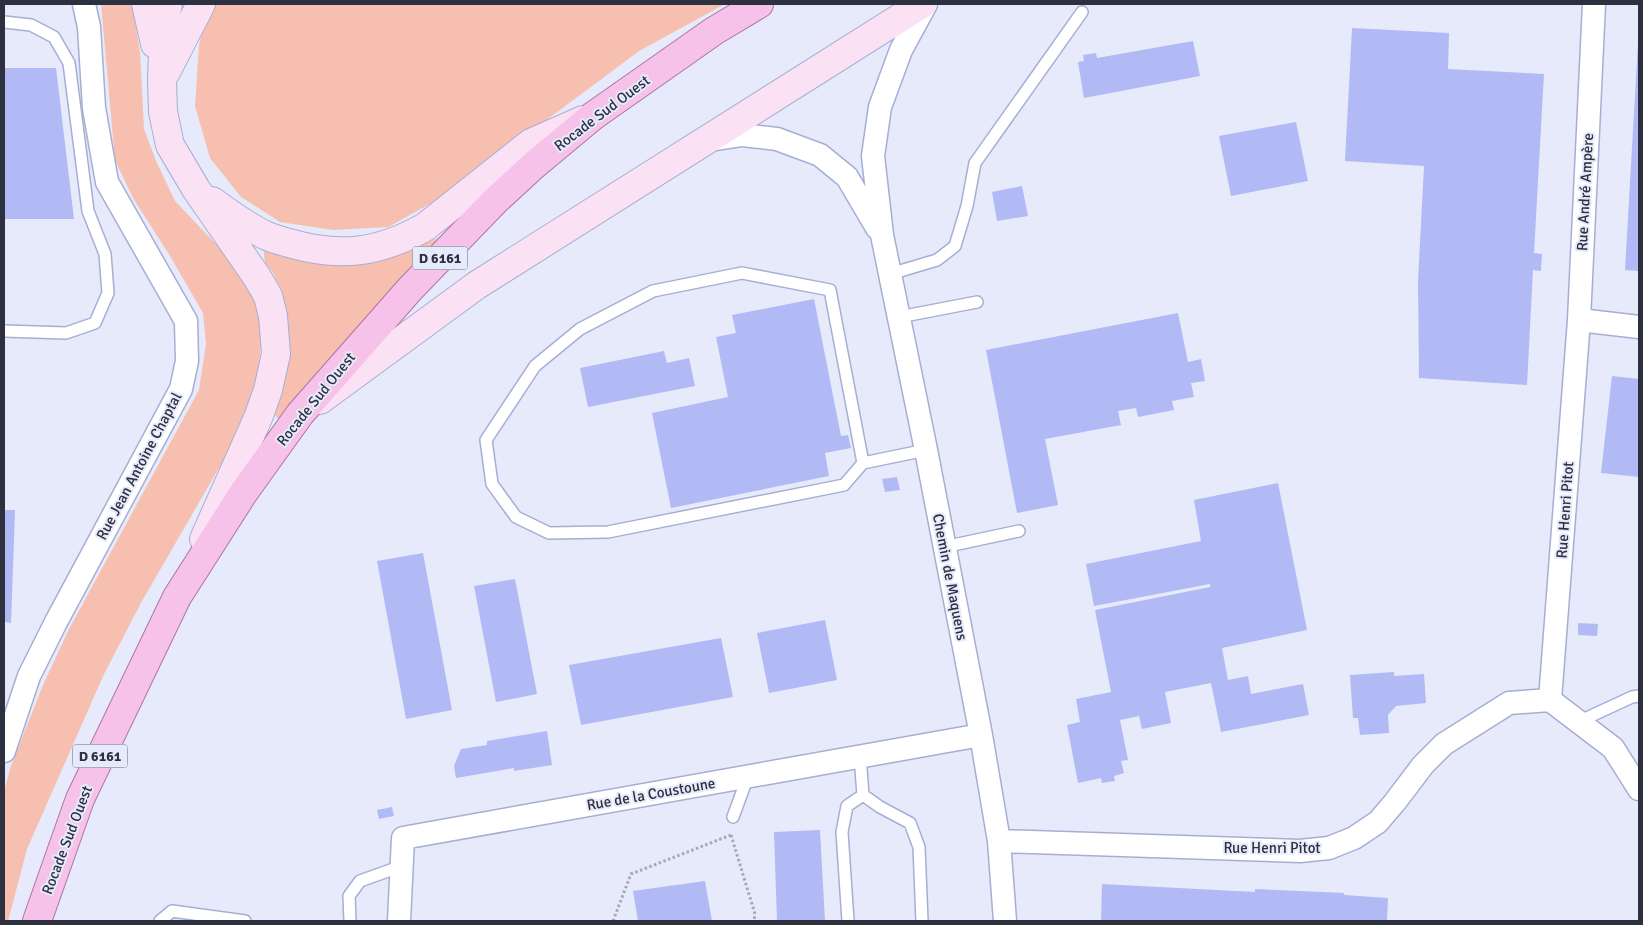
<svg xmlns="http://www.w3.org/2000/svg" width="1643" height="925" font-family="Signika,sans-serif">
<style>
.green{fill:#f6bfaf}
.building{fill:#b1baf5}
.lines{fill:none;stroke-linecap:round;stroke-linejoin:round}
.service-casing{stroke:#a7aed4;stroke-width:14}
.minor-casing{stroke:#a7aed4;stroke-width:25}
.secondary-casing{stroke:#a7aed4;stroke-width:30}
.primary-casing{stroke:#ad75a4;stroke-width:30}
.path{stroke:#a4a8b7;stroke-width:3;stroke-dasharray:2.5 2.5;stroke-linecap:butt}
.service{stroke:#fff;stroke-width:11}
.minor{stroke:#fff;stroke-width:22}
.secondary{stroke:#fbe1f4;stroke-width:28}
.primary{stroke:#f7c2e9;stroke-width:28}
.labels{text-anchor:middle;stroke-width:4;stroke-linejoin:round;paint-order:stroke}
.shield{fill:#e6eafa;stroke:#646877;stroke-width:1}
.shield-label{font-size:14px;font-weight:bold;fill:#2d303f}
.street-label{font-size:15px;fill:#2d303f;stroke:#e6eafa}
</style>
<rect width="100%" height="100%" fill="#e6eafa"/>
<path class="green" d="M 101,4 L 132,4 L 140,52 L 144,129 L 156,161 L 175,201 L 231,260 L 253,293 L 262,325 L 259,370 L 245,423 L 142,601 L 104,674 L 27,849 L 8,921 L 4,921 L 4,791 L 11,766 L 43,685 L 69,629 L 199,390 L 206,344 L 203,313 L 170,256 L 133,198 L 115,160 Z
M 213,4 L 725,4 L 639,51 L 446,195 L 388,227 L 333,230 L 280,222 L 241,197 L 210,158 L 195,106 L 199,45 L 206,17 Z
M 440,237 C 385,297 332,358 281,422 L 275,415 L 287,370 L 288,325 L 283,293 L 272,271 L 265,263 L 263,246 L 359,263 L 400,255 Z"/>
<path class="building" d="M 1352,28 L 1449,33 L 1448,69 L 1544,74 L 1534,253 L 1542,254 L 1541,271 L 1533,270 L 1527,385 L 1419,378 L 1418,281 L 1424,166 L 1345,161 Z
M 1193,41 L 1200,76 L 1084,98 L 1078,62 L 1084,61 L 1083,55 L 1096,53 L 1097,58 Z
M 1638,43 L 1639,43 L 1639,271 L 1625,270 Z
M 4,68 L 56,68 L 74,219 L 4,219 Z
M 1296,122 L 1308,181 L 1231,196 L 1219,136 Z
M 1022,186 L 1028,216 L 997,221 L 992,192 Z
M 814,299 L 841,436 L 848,435 L 851,448 L 825,453 L 829,476 L 671,508 L 652,413 L 728,397 L 716,337 L 736,333 L 732,315 Z
M 1178,313 L 1188,362 L 1201,359 L 1205,381 L 1191,383 L 1194,397 L 1172,401 L 1174,410 L 1138,417 L 1136,408 L 1118,411 L 1121,425 L 1045,439 L 1058,505 L 1017,513 L 986,350 Z
M 664,351 L 667,363 L 689,358 L 695,386 L 588,407 L 580,368 Z
M 1612,376 L 1639,379 L 1639,477 L 1601,473 Z
M 897,477 L 900,490 L 885,492 L 882,479 Z
M 1278,483 L 1307,630 L 1222,648 L 1228,680 L 1248,676 L 1251,694 L 1303,684 L 1309,715 L 1221,732 L 1211,683 L 1165,692 L 1171,723 L 1142,729 L 1139,716 L 1120,720 L 1128,760 L 1121,761 L 1124,773 L 1114,776 L 1115,781 L 1102,783 L 1101,778 L 1078,783 L 1067,725 L 1080,722 L 1076,699 L 1111,692 L 1095,610 L 1210,587 L 1210,584 L 1094,606 L 1086,564 L 1201,541 L 1194,500 Z
M 4,510 L 15,510 L 11,623 L 4,622 Z
M 423,553 L 452,710 L 406,719 L 377,561 Z
M 515,579 L 537,694 L 496,702 L 474,586 Z
M 825,620 L 837,680 L 769,693 L 757,633 Z
M 1578,623 L 1598,624 L 1597,636 L 1578,635 Z
M 721,638 L 733,697 L 581,725 L 569,665 Z
M 1394,672 L 1394,676 L 1424,674 L 1426,703 L 1396,706 L 1388,715 L 1389,733 L 1360,735 L 1358,718 L 1353,718 L 1350,675 Z
M 547,731 L 552,765 L 514,771 L 514,768 L 456,778 L 454,766 L 461,749 L 487,745 L 487,741 Z
M 392,807 L 394,816 L 379,819 L 377,810 Z
M 820,830 L 825,921 L 777,921 L 774,832 Z
M 705,881 L 712,921 L 638,921 L 633,891 Z
M 1102,884 L 1255,892 L 1255,889 L 1344,893 L 1344,895 L 1388,898 L 1387,921 L 1101,921 Z"/>
<g class="lines">
<g class="service-casing">
<path id="service" d="M 4,22 L 31,25 L 54,37 L 69,63 L 88,211 L 105,254 L 108,293 L 95,323 L 66,333 L 4,331
M 890,274 L 937,260 L 955,246 L 967,206 L 975,163 L 1082,12
M 899,317 L 977,302
M 863,463 L 830,290 L 742,273 L 653,291 L 580,329 L 535,366 L 486,440 L 492,484 L 516,517 L 549,533 L 608,532 L 844,485 L 863,463 L 926,450
M 944,547 L 1019,531
M 1578,722 L 1632,697 L 1639,696
M 860,756 L 863,795
M 863,795 L 880,807 L 910,823 L 919,847 L 922,921
M 733,817 L 748,776
M 160,921 L 172,911 L 245,921
M 350,921 L 349,896 L 360,881 L 402,866
M 848,921 L 842,832 L 847,806 L 863,795"/>
</g>
<g class="minor-casing">
<path id="minor" d="M 926,4 L 901,50 L 880,107 L 873,156 L 882,235 L 926,450 L 981,735 L 999,841 L 1005,921
M 1594,4 L 1579,320 L 1639,327
M 710,140 L 742,135 L 777,139 L 820,155 L 847,177 L 877,228
M 1550,700 L 1579,320
M 4,751 L 29,676 L 56,622 L 181,389 L 187,361 L 186,321 L 107,182 L 94,108 L 89,27 L 84,4
M 999,841 L 1300,851 L 1329,848 L 1354,838 L 1378,822 L 1395,802 L 1423,765 L 1444,744 L 1509,703 L 1550,700 L 1613,748 L 1639,789
M 399,921 L 403,838 L 981,735"/>
</g>
<g class="secondary-casing">
<path id="secondary" d="M 146,4 L 155,44
M 168,4 L 164,22 L 162,80 L 163,112 L 170,145 L 196,189 L 257,277 L 268,296 L 273,316 L 276,354 L 268,390 L 258,418 L 204,539
M 166,72 L 201,4
M 212,201 C 229,213 247,227 267,236 C 274,239 282,241 289,243 C 340,258 379,253 425,227 L 531,143 L 583,120
M 320,400 L 477,285 L 922,4"/>
</g>
<g class="primary-casing">
<path id="primary" d="M 37,921 L 80,799 L 177,597 L 244,492 L 300,414 L 410,289 L 495,201 L 533,166 L 593,116 L 714,31 L 759,4"/>
</g>
<path class="path" d="M 731,835 L 755,914 L 754,921
M 613,921 L 631,874 L 731,835"/>
<use href="#service" class="service"/>
<use href="#minor" class="minor"/>
<use href="#secondary" class="secondary"/>
<use href="#primary" class="primary"/>
</g>
<g class="labels">
<g class="shield">
<rect x="412.5" y="246.5" width="55" height="23" rx="4"/>
<rect x="72.5" y="744.5" width="55" height="23" rx="4"/>
</g>
<g class="shield-label">
<text x="440" y="263">D 6161</text>
<text x="100" y="761">D 6161</text>
</g>
<g class="street-label">
<text transform="translate(602 113) rotate(-37)" y="5">Rocade Sud Ouest</text>
<text transform="translate(1585 192) rotate(-87)" y="5">Rue André Ampère</text>
<text transform="translate(316 399) rotate(-51)" y="5">Rocade Sud Ouest</text>
<text transform="translate(139 466) rotate(-62)" y="5">Rue Jean Antoine Chaptal</text>
<text transform="translate(1565 510) rotate(-86)" y="5">Rue Henri Pitot</text>
<text transform="translate(950 577) rotate(79)" y="5">Chemin de Maquens</text>
<text transform="translate(651 794) rotate(-10)" y="5">Rue de la Coustoune</text>
<text transform="translate(67 840) rotate(-69)" y="5">Rocade Sud Ouest</text>
<text x="1272" y="853">Rue Henri Pitot</text>
</g>
</g>
<rect width="1643" height="925" fill="none" stroke="#2d303f" stroke-width="10"/>
</svg>
